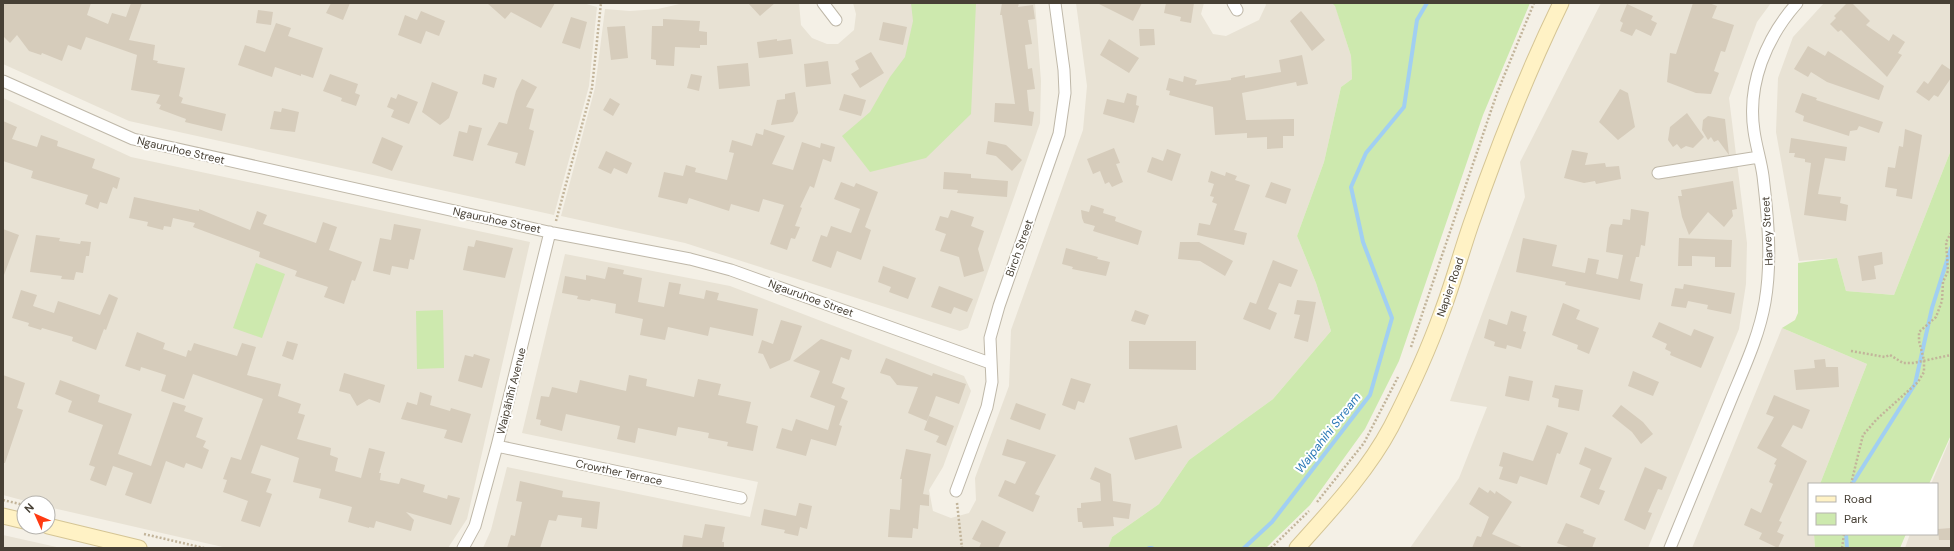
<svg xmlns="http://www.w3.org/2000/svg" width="1954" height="551" font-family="'DM Sans',sans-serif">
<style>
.residential{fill:#e8e2d4}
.green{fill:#cde9ae}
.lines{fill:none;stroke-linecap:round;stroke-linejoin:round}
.stream{stroke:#a1cff2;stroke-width:4}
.building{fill:#d6ccbb}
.street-casing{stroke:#bfb8a9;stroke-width:13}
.secondary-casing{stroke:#d5c595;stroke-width:17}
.path{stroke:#c2b49a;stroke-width:2.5;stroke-dasharray:2 2;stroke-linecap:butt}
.street{stroke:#fff;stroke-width:11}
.secondary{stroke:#fff2c5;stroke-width:15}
.labels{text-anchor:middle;stroke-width:4;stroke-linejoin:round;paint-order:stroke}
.street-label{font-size:11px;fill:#474035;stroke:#fff}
.water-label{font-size:12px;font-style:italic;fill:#2b79b6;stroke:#fff}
</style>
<rect width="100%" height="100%" fill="#f4f0e6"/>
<path class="residential" d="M 3,3 L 583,3 L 597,7 L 589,86 L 554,215 L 129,121 L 3,64 Z
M 684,3 L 799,3 L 801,25 L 812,38 L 827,44 L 838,44 L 854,30 L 856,14 L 853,3 L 1035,3 L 1041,81 L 1040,123 L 968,328 L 960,331 L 685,243 L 561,216 L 595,88 L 605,9 L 630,11 L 658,9 Z
M 1076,3 L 1204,3 L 1201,14 L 1213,34 L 1226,36 L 1259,20 L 1266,5 L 1265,3 L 1332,3 L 1335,5 L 1351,56 L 1352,79 L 1341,87 L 1324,162 L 1297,236 L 1316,283 L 1331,331 L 1273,399 L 1189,460 L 1159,504 L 1112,537 L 1108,548 L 483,548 L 491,530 L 507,467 L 750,517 L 758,482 L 522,433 L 565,254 L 730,286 L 964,376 L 971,391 L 943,467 L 929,490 L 933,511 L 951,518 L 969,513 L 976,500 L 975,478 L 1009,386 L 1011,330 L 1083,130 L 1087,86 Z
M 1601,3 L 1771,3 L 1757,22 L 1729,98 L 1747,243 L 1746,284 L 1739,329 L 1648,548 L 1410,548 L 1459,478 L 1487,407 L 1450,401 L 1525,197 L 1520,162 Z
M 1824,3 L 1951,3 L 1951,150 L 1894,295 L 1846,291 L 1837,258 L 1799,261 L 1776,132 L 1778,78 L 1793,37 Z
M 3,98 L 131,157 L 530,242 L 467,519 L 448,548 L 227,548 L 66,511 L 48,507 L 48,503 L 33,503 L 3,495 Z
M 1782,328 L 1867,364 L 1820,484 L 1809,484 L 1809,534 L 1814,534 L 1815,548 L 1692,548 Z
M 1951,437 L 1951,548 L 1905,548 L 1910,534 L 1937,534 L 1937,484 L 1931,484 Z
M 3,535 L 61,548 L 3,548 Z"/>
<path class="green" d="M 911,3 L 976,3 L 971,114 L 926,158 L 870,172 L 842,136 L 870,112 L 890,77 L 905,57 L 913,21 Z
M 1332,3 L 1530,3 L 1483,115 L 1399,361 L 1365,429 L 1310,505 L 1266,548 L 1108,548 L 1112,537 L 1159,504 L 1189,460 L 1273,399 L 1331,331 L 1316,283 L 1297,236 L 1324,162 L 1341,87 L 1352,79 L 1351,56 L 1335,6 Z
M 1951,150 L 1951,435 L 1929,484 L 1820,484 L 1867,364 L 1782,328 L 1795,320 L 1798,313 L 1798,263 L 1837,258 L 1846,291 L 1894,295 Z
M 256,263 L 285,274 L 262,338 L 233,328 Z
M 443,310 L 444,368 L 417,369 L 416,311 Z
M 1814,534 L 1906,534 L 1900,548 L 1815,548 Z"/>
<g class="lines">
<path class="stream" d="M 1852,484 L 1915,384 L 1932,308 L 1951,248
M 1846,534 L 1847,548
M 1149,548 L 1152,548
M 1244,548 L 1272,522 L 1370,395 L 1392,318 L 1363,242 L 1351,187 L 1366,153 L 1404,107 L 1417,20 L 1427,3"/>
</g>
<path class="building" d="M 3,3 L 91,3 L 87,15 L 108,24 L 112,13 L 126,17 L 131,3 L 142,3 L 129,40 L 155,45 L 153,60 L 158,61 L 157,63 L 185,68 L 179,96 L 183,98 L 181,103 L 226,114 L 222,131 L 185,122 L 186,119 L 159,109 L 161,105 L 156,103 L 160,95 L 131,90 L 137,55 L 86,37 L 81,50 L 68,45 L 62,61 L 42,53 L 41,55 L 29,51 L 17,35 L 10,43 L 3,36 Z
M 331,3 L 350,3 L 343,20 L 326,13 Z
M 487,3 L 555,3 L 541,28 L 511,12 L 505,19 Z
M 748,3 L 775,3 L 760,16 Z
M 1002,3 L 1019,3 L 1018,7 L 1033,5 L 1035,19 L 1028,20 L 1032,44 L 1025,45 L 1028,69 L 1032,68 L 1035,89 L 1027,90 L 1029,111 L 1034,112 L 1032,126 L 994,122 L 995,103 L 1015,104 L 1002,15 L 1000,15 Z
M 1097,3 L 1142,3 L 1133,21 Z
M 1166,3 L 1194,3 L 1191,23 L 1180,21 L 1181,17 L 1164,13 Z
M 1693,3 L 1709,3 L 1717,6 L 1712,18 L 1734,25 L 1725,52 L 1721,51 L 1714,71 L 1719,73 L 1711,94 L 1696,93 L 1667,82 L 1670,53 L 1676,54 Z
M 1847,3 L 1852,3 L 1870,21 L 1866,25 L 1889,41 L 1893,34 L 1905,42 L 1898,53 L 1902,55 L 1887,77 L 1841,30 L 1838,32 L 1830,24 L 1836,18 L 1834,16 Z
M 1627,4 L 1653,16 L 1651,20 L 1657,23 L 1651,36 L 1636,29 L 1632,36 L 1620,31 L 1623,23 L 1620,21 Z
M 258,10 L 273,12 L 271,25 L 256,23 Z
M 421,11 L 445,21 L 439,36 L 426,31 L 421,44 L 398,35 L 405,15 L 417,20 Z
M 1301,11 L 1325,40 L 1312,51 L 1290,21 Z
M 571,17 L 587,22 L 580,49 L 562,43 Z
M 663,19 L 700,21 L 699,31 L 707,32 L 707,45 L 700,45 L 700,48 L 675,47 L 674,66 L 656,65 L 656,60 L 651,59 L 652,26 L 663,26 Z
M 883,22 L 907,27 L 903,45 L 879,40 Z
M 276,23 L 291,28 L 288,36 L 323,48 L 313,78 L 301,74 L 301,76 L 275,67 L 272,77 L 238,65 L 245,45 L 265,52 Z
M 625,26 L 628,58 L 611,60 L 607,27 Z
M 1139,29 L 1154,29 L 1155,45 L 1140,46 Z
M 777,39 L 777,41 L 791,39 L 793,54 L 759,58 L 757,42 Z
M 1109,39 L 1139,58 L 1129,73 L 1100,55 Z
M 1808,46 L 1825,56 L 1828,51 L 1884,86 L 1879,100 L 1827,82 L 1811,72 L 1808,77 L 1794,69 Z
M 871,52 L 884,73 L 860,88 L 851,74 L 859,69 L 855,61 Z
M 1302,55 L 1308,84 L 1297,86 L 1296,82 L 1242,93 L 1246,120 L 1294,119 L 1294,136 L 1283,136 L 1283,148 L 1267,149 L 1267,137 L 1247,138 L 1247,133 L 1215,135 L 1213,107 L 1169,95 L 1170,91 L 1166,90 L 1169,78 L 1183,82 L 1184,76 L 1197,80 L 1195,85 L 1231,80 L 1231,78 L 1245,75 L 1245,78 L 1281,72 L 1279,60 Z
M 828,61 L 831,84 L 806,87 L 804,64 Z
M 748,63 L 750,86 L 719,89 L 717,66 Z
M 1942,64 L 1951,70 L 1951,78 L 1938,97 L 1934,95 L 1929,101 L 1916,92 L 1924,81 L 1928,84 Z
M 330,74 L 358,84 L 355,93 L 360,95 L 356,106 L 341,101 L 342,98 L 323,91 Z
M 484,74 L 497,78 L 494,88 L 482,84 Z
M 691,74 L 702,76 L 699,91 L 687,88 Z
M 522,79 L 537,87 L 526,107 L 534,109 L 529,129 L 534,131 L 525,166 L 515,163 L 518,153 L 487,145 L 499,122 L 507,124 L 516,91 Z
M 432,82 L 458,92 L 449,118 L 440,125 L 422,112 Z
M 1620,89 L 1628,93 L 1635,127 L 1618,140 L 1599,122 Z
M 795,92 L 798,113 L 793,122 L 771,125 L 777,100 L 785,99 L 785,94 Z
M 1127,93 L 1137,96 L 1136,105 L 1139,106 L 1134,123 L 1103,114 L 1107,99 L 1124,103 Z
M 1802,93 L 1817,98 L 1816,100 L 1883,122 L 1879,133 L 1859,126 L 1857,130 L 1850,131 L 1849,136 L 1803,121 L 1804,116 L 1795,112 Z
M 398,94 L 418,102 L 409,124 L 391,117 L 394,110 L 387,107 L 391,97 L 396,99 Z
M 844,94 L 866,100 L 861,116 L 839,110 Z
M 610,98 L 620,104 L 613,116 L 603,110 Z
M 282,108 L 299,112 L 295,132 L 270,129 L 274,111 L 281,112 Z
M 1687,113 L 1704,137 L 1693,148 L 1686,146 L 1681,149 L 1677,144 L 1673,147 L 1668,140 L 1670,127 Z
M 1708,116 L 1725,119 L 1729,155 L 1718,140 L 1714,142 L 1711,137 L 1708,140 L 1702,130 L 1703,120 Z
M 3,121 L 17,127 L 12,139 L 37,147 L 41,135 L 58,141 L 57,146 L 95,159 L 92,168 L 120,178 L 117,189 L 113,187 L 107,204 L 100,202 L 98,209 L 85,204 L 88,195 L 31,178 L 33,171 L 3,161 Z
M 469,125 L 482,128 L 473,161 L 453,156 L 459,131 L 467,133 Z
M 764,129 L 785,136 L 772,164 L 793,170 L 802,142 L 820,148 L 821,143 L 835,147 L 831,162 L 823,159 L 814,188 L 810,186 L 800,207 L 802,208 L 795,226 L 800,227 L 795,239 L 791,238 L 787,250 L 770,244 L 784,205 L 763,199 L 759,212 L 731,204 L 729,211 L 689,198 L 687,204 L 658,197 L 664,172 L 683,176 L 686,165 L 696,168 L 695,172 L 727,180 L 734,153 L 729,152 L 732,140 L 752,146 L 756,133 L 763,135 Z
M 1905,129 L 1922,135 L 1912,199 L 1896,196 L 1897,189 L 1885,187 L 1888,167 L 1895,168 L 1899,146 L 1903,147 Z
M 382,137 L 403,146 L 392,171 L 372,163 Z
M 1791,138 L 1847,147 L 1845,161 L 1825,158 L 1818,194 L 1841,197 L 1840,203 L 1848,205 L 1846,221 L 1804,215 L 1811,163 L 1805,162 L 1805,159 L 1794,157 L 1795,153 L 1789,153 Z
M 988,141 L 1006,145 L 1022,160 L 1012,171 L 996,156 L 986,154 Z
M 1114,148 L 1120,163 L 1116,164 L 1123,182 L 1112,187 L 1109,182 L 1105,184 L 1100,171 L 1093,174 L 1087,159 Z
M 1167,149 L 1181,154 L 1172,181 L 1147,172 L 1152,157 L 1163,161 Z
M 1572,150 L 1588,153 L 1585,165 L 1605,163 L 1606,167 L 1619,166 L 1621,179 L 1596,184 L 1595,181 L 1584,183 L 1564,178 Z
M 606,151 L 632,163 L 627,174 L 614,168 L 611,174 L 598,168 Z
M 1211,171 L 1225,176 L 1226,172 L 1237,176 L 1235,180 L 1250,185 L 1234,230 L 1247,233 L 1244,245 L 1197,235 L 1199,223 L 1210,225 L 1217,204 L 1212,202 L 1214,197 L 1210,196 L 1214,184 L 1208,182 Z
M 944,172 L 971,174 L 971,178 L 1008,181 L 1007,197 L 957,193 L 958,190 L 943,189 Z
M 1733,181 L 1737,209 L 1732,210 L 1733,216 L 1724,227 L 1708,212 L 1689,235 L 1682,217 L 1678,196 L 1682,196 L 1681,190 Z
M 841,182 L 854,187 L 856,183 L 878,192 L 865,227 L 871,230 L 861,260 L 837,251 L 831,268 L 812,261 L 821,235 L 827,237 L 831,226 L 851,233 L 860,209 L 834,199 Z
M 1271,182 L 1291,189 L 1286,204 L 1265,197 Z
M 134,197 L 199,211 L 199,209 L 250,230 L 257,211 L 267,215 L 263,224 L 316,243 L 323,222 L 337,227 L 329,250 L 362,262 L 355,281 L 352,280 L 344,304 L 324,297 L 328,287 L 295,276 L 297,271 L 259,257 L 260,252 L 193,227 L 195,223 L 173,218 L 171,227 L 164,226 L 163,230 L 147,226 L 148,222 L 129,218 Z
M 1091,205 L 1104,209 L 1103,213 L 1116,217 L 1115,221 L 1142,231 L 1138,245 L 1093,231 L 1095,226 L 1084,223 L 1082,218 L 1081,210 L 1089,212 Z
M 1631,209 L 1649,212 L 1645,246 L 1641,245 L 1639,257 L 1636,257 L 1630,281 L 1643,284 L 1640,300 L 1565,285 L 1566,282 L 1516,272 L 1523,238 L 1557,245 L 1552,266 L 1585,273 L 1588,258 L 1599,260 L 1596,274 L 1618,279 L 1623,255 L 1606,252 L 1609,228 L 1611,224 L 1622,225 L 1623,219 L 1630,220 Z
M 951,210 L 974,217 L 971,226 L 984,231 L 978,249 L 984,271 L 964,277 L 959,257 L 940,251 L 946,234 L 935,230 L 940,216 L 948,218 Z
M 394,224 L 421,229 L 414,260 L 410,259 L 408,269 L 392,266 L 390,275 L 373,271 L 380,238 L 391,240 Z
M 3,229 L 19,235 L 4,275 L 3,274 Z
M 36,235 L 60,238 L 59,241 L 80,244 L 81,241 L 91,242 L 89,256 L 86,256 L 83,273 L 76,272 L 74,280 L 61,279 L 62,276 L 30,272 Z
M 1679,238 L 1732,240 L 1731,267 L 1715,267 L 1715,257 L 1692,256 L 1692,266 L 1678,266 Z
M 476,240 L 513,248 L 505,278 L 463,270 L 468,246 L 474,247 Z
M 1180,242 L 1199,242 L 1233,261 L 1225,276 L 1200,261 L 1178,259 Z
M 1066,248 L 1098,257 L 1097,259 L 1110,262 L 1106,276 L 1072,269 L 1073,267 L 1062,264 Z
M 1882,252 L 1883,264 L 1874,266 L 1876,279 L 1862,281 L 1858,256 Z
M 1273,260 L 1298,270 L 1291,287 L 1279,283 L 1268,309 L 1277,313 L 1270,330 L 1243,319 L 1250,302 L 1256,304 Z
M 883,266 L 916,278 L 908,299 L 889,292 L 891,287 L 878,282 Z
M 608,267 L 624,270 L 623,274 L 642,278 L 638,302 L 664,307 L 669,282 L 681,284 L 679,294 L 704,299 L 706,290 L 719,293 L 717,300 L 758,309 L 753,336 L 710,327 L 708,336 L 668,327 L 665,340 L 640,335 L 643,319 L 615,313 L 616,304 L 591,299 L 590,301 L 577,299 L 578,296 L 562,293 L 565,276 L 586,280 L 586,275 L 605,279 Z
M 1684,284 L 1735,293 L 1731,314 L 1707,309 L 1708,305 L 1688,301 L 1686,308 L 1671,306 L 1675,288 L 1683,289 Z
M 939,286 L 973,299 L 967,312 L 954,307 L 951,314 L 931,307 Z
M 21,290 L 37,295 L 33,306 L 54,313 L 58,301 L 100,315 L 109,294 L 118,298 L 106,330 L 104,329 L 96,350 L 72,341 L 73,337 L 42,328 L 41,330 L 28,326 L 29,323 L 12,318 Z
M 1297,300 L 1316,302 L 1308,342 L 1294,338 L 1300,315 L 1294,314 Z
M 1563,303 L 1580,310 L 1576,319 L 1599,328 L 1589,354 L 1577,349 L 1578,345 L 1552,335 Z
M 1135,310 L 1149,315 L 1145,325 L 1131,321 Z
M 1511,311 L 1527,316 L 1523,331 L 1526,332 L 1521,349 L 1507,345 L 1506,349 L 1494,346 L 1495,342 L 1484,338 L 1489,319 L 1507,325 Z
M 781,320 L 802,326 L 790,360 L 770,369 L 763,354 L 758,353 L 762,340 L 773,344 Z
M 1659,322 L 1691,336 L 1694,329 L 1714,337 L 1701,368 L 1670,355 L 1671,352 L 1665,349 L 1667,344 L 1652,337 Z
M 137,332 L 165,343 L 163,349 L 186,357 L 188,350 L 191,351 L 194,343 L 237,356 L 242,343 L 256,347 L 247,375 L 281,384 L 278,396 L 301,404 L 298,413 L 305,415 L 297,439 L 331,448 L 330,455 L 338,458 L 335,471 L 361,478 L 369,448 L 385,452 L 379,473 L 381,473 L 380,480 L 399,484 L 401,478 L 425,485 L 423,492 L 447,499 L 448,495 L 460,498 L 451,525 L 406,512 L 414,520 L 411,531 L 376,521 L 374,528 L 369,527 L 369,528 L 348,522 L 352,507 L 319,498 L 321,489 L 293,482 L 299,458 L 261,445 L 251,473 L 271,479 L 266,492 L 272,494 L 260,527 L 241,521 L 248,501 L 223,492 L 227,480 L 223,479 L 231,457 L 241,460 L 263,399 L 193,374 L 184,399 L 161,391 L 166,375 L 141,367 L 140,371 L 125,366 Z
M 821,339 L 852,350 L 849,360 L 841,357 L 832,383 L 845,388 L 841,398 L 848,401 L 839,425 L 842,426 L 836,446 L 811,439 L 806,456 L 776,448 L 782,428 L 792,431 L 796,419 L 828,430 L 835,406 L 810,397 L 820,371 L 793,361 Z
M 287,341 L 298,344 L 293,360 L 282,356 Z
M 1129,341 L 1196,341 L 1196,370 L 1129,369 Z
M 474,354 L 490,359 L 482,388 L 458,381 L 465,355 L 473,357 Z
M 886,358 L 932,376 L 933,373 L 966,384 L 959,404 L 936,396 L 927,421 L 908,413 L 918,387 L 897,385 L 890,376 L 880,373 Z
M 1825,359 L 1826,367 L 1838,367 L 1839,387 L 1796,390 L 1794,370 L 1815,368 L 1814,360 Z
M 1633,371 L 1659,382 L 1653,396 L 1628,386 Z
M 344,373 L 385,385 L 380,403 L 369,399 L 357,406 L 350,394 L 339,391 Z
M 3,375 L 25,383 L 17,408 L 23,410 L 5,463 L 3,463 Z
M 629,375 L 647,379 L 646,386 L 694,397 L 698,379 L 721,384 L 718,395 L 751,402 L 746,423 L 758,426 L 753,451 L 727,446 L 728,442 L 708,438 L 709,433 L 678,427 L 676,436 L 638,428 L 635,443 L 617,439 L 620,426 L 566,414 L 562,431 L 540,425 L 541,420 L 536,419 L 541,396 L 549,397 L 552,387 L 577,393 L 580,380 L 626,391 Z
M 1509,376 L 1533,381 L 1529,401 L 1505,396 Z
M 1071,378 L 1091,384 L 1084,403 L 1078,401 L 1075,410 L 1062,405 Z
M 60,380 L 100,395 L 98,402 L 132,414 L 118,454 L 151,466 L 173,402 L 186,406 L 184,411 L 203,418 L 196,437 L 206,441 L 203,447 L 209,450 L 202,469 L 186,463 L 184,468 L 166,461 L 151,504 L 125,495 L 133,473 L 113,466 L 106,486 L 90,480 L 95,467 L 89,465 L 103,425 L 68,412 L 72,401 L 55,394 Z
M 1555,385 L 1583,390 L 1579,411 L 1558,407 L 1559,399 L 1552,397 Z
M 420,392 L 432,396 L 430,405 L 450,411 L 451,408 L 471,414 L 462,443 L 444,438 L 447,430 L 401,419 L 407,402 L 417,405 Z
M 1774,395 L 1810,410 L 1802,429 L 1793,425 L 1781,446 L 1807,461 L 1779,521 L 1782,522 L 1777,532 L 1784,535 L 1778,548 L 1759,539 L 1762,533 L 1744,525 L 1751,508 L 1761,513 L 1773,484 L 1769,482 L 1776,465 L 1774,464 L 1777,459 L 1757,448 L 1774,417 L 1766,414 Z
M 1016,403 L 1046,414 L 1040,430 L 1010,419 Z
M 1621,405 L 1643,422 L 1653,434 L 1641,444 L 1632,432 L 1612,416 Z
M 929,416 L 954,426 L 946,446 L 936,442 L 939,436 L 924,430 Z
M 1177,425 L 1182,448 L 1135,460 L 1129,438 Z
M 1547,425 L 1568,433 L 1560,454 L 1557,453 L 1547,485 L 1520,476 L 1517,484 L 1499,479 L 1503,467 L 1499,466 L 1503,452 L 1533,461 Z
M 1007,439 L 1056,455 L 1035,494 L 1040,496 L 1033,512 L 998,496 L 1005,480 L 1015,484 L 1026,462 L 1002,455 Z
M 1585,447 L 1612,458 L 1599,489 L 1605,491 L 1599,505 L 1580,497 L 1591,469 L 1579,464 Z
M 906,449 L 931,454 L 923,494 L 929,495 L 929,506 L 920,505 L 918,529 L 913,528 L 912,538 L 888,537 L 890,509 L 900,510 L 902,479 L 900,479 Z
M 1095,467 L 1111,474 L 1113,501 L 1131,504 L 1129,519 L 1113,517 L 1114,526 L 1083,528 L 1082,522 L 1078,522 L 1077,508 L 1081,508 L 1081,503 L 1101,501 L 1100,483 L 1090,479 Z
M 1645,467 L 1667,477 L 1662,490 L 1658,489 L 1648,512 L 1652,513 L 1645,530 L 1624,520 Z
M 520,481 L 563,491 L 562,497 L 600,502 L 597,529 L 581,527 L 582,518 L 558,515 L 556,521 L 549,520 L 540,548 L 507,548 L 511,535 L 515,536 L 522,502 L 516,501 Z
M 1479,487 L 1488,493 L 1490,490 L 1495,494 L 1496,491 L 1512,502 L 1492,534 L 1524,548 L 1472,548 L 1477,536 L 1481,537 L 1489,517 L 1469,504 Z
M 799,503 L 812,506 L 807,529 L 800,527 L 798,536 L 784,533 L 785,530 L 761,525 L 764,509 L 796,516 Z
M 982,520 L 1006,532 L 998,548 L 979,548 L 981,543 L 972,539 Z
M 1566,523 L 1584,530 L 1583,533 L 1596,538 L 1592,548 L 1571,548 L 1557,543 Z
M 705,524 L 725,527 L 722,542 L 724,542 L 724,548 L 682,548 L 684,535 L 702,538 Z
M 1951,528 L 1951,540 L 1939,540 L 1938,529 Z"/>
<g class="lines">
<g class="street-casing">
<path id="street" d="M 823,3 L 836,20
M 1233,3 L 1237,10
M 3,81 L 133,139 L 553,233 L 690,259 L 731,270 L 990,363
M 1658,173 L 1759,157
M 497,446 L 741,498
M 956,491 L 987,407 L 992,382 L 990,338 L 999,306 L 1059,134 L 1065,93 L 1064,70 L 1055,3
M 463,548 L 475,526 L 497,446 L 550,232
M 1670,548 C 1690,499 1710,451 1730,402 C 1743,370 1759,337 1765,302 C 1772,261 1768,218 1763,176 C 1761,161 1756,146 1754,131 C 1747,84 1766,38 1797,3"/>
</g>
<g class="secondary-casing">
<path id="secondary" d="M 3,516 L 24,521
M 48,526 L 139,548
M 1297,548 C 1331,510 1367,472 1391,427 C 1410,390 1428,351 1442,312 C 1453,283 1461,253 1471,224 C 1497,149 1526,75 1561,3"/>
</g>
<path class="path" d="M 556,221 L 592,88 L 601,3
M 1411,347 L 1497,93 L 1534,3
M 1851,351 L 1885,357 L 1890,355 L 1903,363 L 1913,363 L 1951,355
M 1851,484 L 1863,435 L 1877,419 L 1918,382 L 1924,372 L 1924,360 L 1919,341 L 1919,332 L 1936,317 L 1942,301 L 1943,282 L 1948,271 L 1946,242 L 1951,233
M 3,500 L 24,505
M 1317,502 L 1364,443 L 1398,377
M 957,503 L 962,548
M 144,534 L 204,548
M 1271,548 L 1309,511
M 1842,548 L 1844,534"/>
<use href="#street" class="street"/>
<use href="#secondary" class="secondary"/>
</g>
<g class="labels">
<g class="street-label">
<text transform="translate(181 150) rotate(13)" y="4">Ngauruhoe Street</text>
<text transform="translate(497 220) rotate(12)" y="4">Ngauruhoe Street</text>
<text transform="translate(1767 231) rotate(-93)" y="4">Harvey Street</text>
<text transform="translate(1019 248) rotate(-70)" y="4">Birch Street</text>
<text transform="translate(1450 287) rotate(-71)" y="4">Napier Road</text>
<text transform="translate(811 298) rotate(20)" y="4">Ngauruhoe Street</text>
<text transform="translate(511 391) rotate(-76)" y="4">Waipāhīhī Avenue</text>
<text transform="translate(619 472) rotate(12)" y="4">Crowther Terrace</text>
</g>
<g class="water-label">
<text transform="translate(1328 433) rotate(-52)" y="4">Waipahihi Stream</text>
</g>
</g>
<rect width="1954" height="551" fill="none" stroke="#474035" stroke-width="8"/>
<rect x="1808" y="483" width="130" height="52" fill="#ffffff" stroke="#b5b3ae"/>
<rect x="1816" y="496" width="20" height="6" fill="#fff2c5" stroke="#b5b3ae"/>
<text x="1844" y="503" font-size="12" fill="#474035">Road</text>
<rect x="1816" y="513" width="20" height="12" fill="#cde9ae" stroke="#b5b3ae"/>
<text x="1844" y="523" font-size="12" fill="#474035">Park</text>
<g transform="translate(36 515) rotate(315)"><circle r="19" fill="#ffffff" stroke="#b5b3ae"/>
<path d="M0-3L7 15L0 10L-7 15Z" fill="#ff3a12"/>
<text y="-6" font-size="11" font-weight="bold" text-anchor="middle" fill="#474035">N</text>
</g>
</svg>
